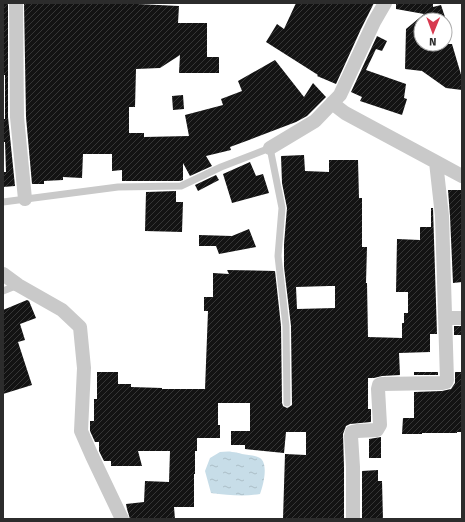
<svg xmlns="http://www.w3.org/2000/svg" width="465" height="522" font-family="'Fira Sans',sans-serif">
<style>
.water{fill:url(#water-ripples)}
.building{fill:url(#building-hatch);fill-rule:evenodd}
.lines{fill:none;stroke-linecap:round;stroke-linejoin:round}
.service{stroke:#c9c9c9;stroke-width:7}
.minor{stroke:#c9c9c9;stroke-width:14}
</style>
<defs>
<pattern id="water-ripples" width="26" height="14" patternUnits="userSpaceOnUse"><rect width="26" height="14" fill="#c7dde8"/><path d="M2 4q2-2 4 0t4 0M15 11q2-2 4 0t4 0" fill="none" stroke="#abbec7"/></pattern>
<pattern id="building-hatch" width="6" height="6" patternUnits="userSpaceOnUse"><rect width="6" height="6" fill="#131313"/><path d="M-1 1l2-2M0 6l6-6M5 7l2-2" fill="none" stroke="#363636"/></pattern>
</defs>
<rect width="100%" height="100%" fill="#fff"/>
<path class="water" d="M 220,452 C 224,452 228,451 232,452 C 236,452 239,453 242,454 C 247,455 255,455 260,458 C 269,464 263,486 260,494 C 243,497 228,495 211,493 L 205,471 L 210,458 Z"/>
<path class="building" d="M 3,3 L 8,3 L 8,117 L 15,186 L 3,187 L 3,172 L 6,172 L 5,142 L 3,142 L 3,119 L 5,119 L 5,75 L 3,75 Z
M 24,3 L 117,3 L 179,6 L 178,23 L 207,23 L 207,57 L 219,57 L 219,73 L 179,73 L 180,55 L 160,68 L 136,69 L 135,107 L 129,107 L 129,133 L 144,133 L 144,137 L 189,136 L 185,115 L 223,105 L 221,99 L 242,91 L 238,81 L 275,60 L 304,97 L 313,83 L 326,97 L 307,116 L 296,122 L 249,140 L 230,147 L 231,150 L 206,156 L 212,166 L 190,176 L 183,163 L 183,180 L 180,181 L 122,181 L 122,170 L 112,171 L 112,154 L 83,154 L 82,178 L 63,177 L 63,180 L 44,181 L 44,184 L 32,184 L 26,117 Z
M 296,3 L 374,3 L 361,29 L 336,84 L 317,76 L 318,75 L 266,42 L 277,24 L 284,29 Z
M 396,3 L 433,3 L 433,7 L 441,5 L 446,20 L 421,20 L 421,44 L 452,44 L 462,78 L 462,90 L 446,88 L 422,71 L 405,69 L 406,29 L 424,14 L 396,9 Z
M 377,36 L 387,41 L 382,51 L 376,49 L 366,70 L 406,84 L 404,98 L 407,99 L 402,115 L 360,101 L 362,97 L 351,92 Z
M 183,95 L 184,109 L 173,110 L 172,96 Z
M 304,155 L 305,171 L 329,172 L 329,160 L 358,160 L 359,198 L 362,198 L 362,247 L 367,247 L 366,283 L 367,283 L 368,337 L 402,338 L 402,323 L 404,323 L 404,313 L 408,313 L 408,292 L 396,292 L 397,239 L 420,240 L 420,227 L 431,227 L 431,208 L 433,208 L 437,334 L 430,334 L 430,352 L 399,353 L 400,375 L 382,376 L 374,378 L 368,378 L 368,409 L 371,409 L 371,422 L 350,424 L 346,426 L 343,434 L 344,467 L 344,519 L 283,519 L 285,454 L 306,455 L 306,432 L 286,432 L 284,453 L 245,449 L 245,445 L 231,445 L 231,431 L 250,431 L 250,403 L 218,403 L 218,425 L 220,425 L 220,438 L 197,438 L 197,451 L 195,451 L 195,474 L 194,474 L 194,507 L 174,507 L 175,519 L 130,519 L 127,509 L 126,504 L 144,502 L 145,481 L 169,482 L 170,451 L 138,451 L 142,466 L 111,466 L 111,461 L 104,461 L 99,451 L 99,442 L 95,442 L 90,431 L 90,421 L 94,421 L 94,399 L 97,399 L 97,372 L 118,372 L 118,384 L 131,384 L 131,387 L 162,388 L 162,389 L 205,389 L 208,311 L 204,311 L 204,297 L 213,297 L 213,273 L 229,274 L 227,270 L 275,271 L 281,326 L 282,403 L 283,406 L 287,408 L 289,407 L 292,405 L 291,326 L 284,267 L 284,244 L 287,208 L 282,183 L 281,156 ZM 329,286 L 335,286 L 335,308 L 297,309 L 296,287 Z
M 250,162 L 256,176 L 263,174 L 269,193 L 232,203 L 223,174 Z
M 216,175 L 219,180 L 198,191 L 195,185 Z
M 448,190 L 462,190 L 462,282 L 453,283 L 450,216 Z
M 176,191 L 176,202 L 183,202 L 182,232 L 145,231 L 146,192 Z
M 249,229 L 256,247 L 219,254 L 216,246 L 199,246 L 199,235 L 232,236 Z
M 27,300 L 29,301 L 36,318 L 20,324 L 25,340 L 18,342 L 32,385 L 3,394 L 3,310 Z
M 454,326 L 462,326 L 462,335 L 454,335 Z
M 414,372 L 438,372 L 438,375 L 414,375 Z
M 455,372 L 462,372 L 462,432 L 457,432 L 457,433 L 422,433 L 422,434 L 402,434 L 403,418 L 414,418 L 414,392 L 442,391 L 451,389 L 455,383 Z
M 381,437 L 381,458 L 369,458 L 369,439 Z
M 378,470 L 378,481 L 382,481 L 383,519 L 362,519 L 362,471 Z"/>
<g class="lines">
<path class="service" d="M 3,202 L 118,187 L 181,186 L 221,167 L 270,148 L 282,208 L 278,256 L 286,326 L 287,403
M 3,291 L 18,285"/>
<path class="minor" d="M 16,3 L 17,117 L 25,199
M 332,103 L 345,113 L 436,162
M 270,148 L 315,121 L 340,95 L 374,22 L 385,3
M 3,274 L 18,285 L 62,310 L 80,327 L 84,368 L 81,431 L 92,456 L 122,519
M 445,318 L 462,318
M 353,519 L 353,467 L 351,436 L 352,432 L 357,431 L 377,430 L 380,425 L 378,389 L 379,385 L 382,384 L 442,383 L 446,382 L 447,380 L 442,216 L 436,162 L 462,176"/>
</g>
<rect width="465" height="522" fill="none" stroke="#2c2c2c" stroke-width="8"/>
<g transform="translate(433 32) rotate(181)"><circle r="19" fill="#ffffff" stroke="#ababab"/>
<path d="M0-3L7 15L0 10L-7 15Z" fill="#d73a4f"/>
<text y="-6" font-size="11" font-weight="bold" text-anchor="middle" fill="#2c2c2c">N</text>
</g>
</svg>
